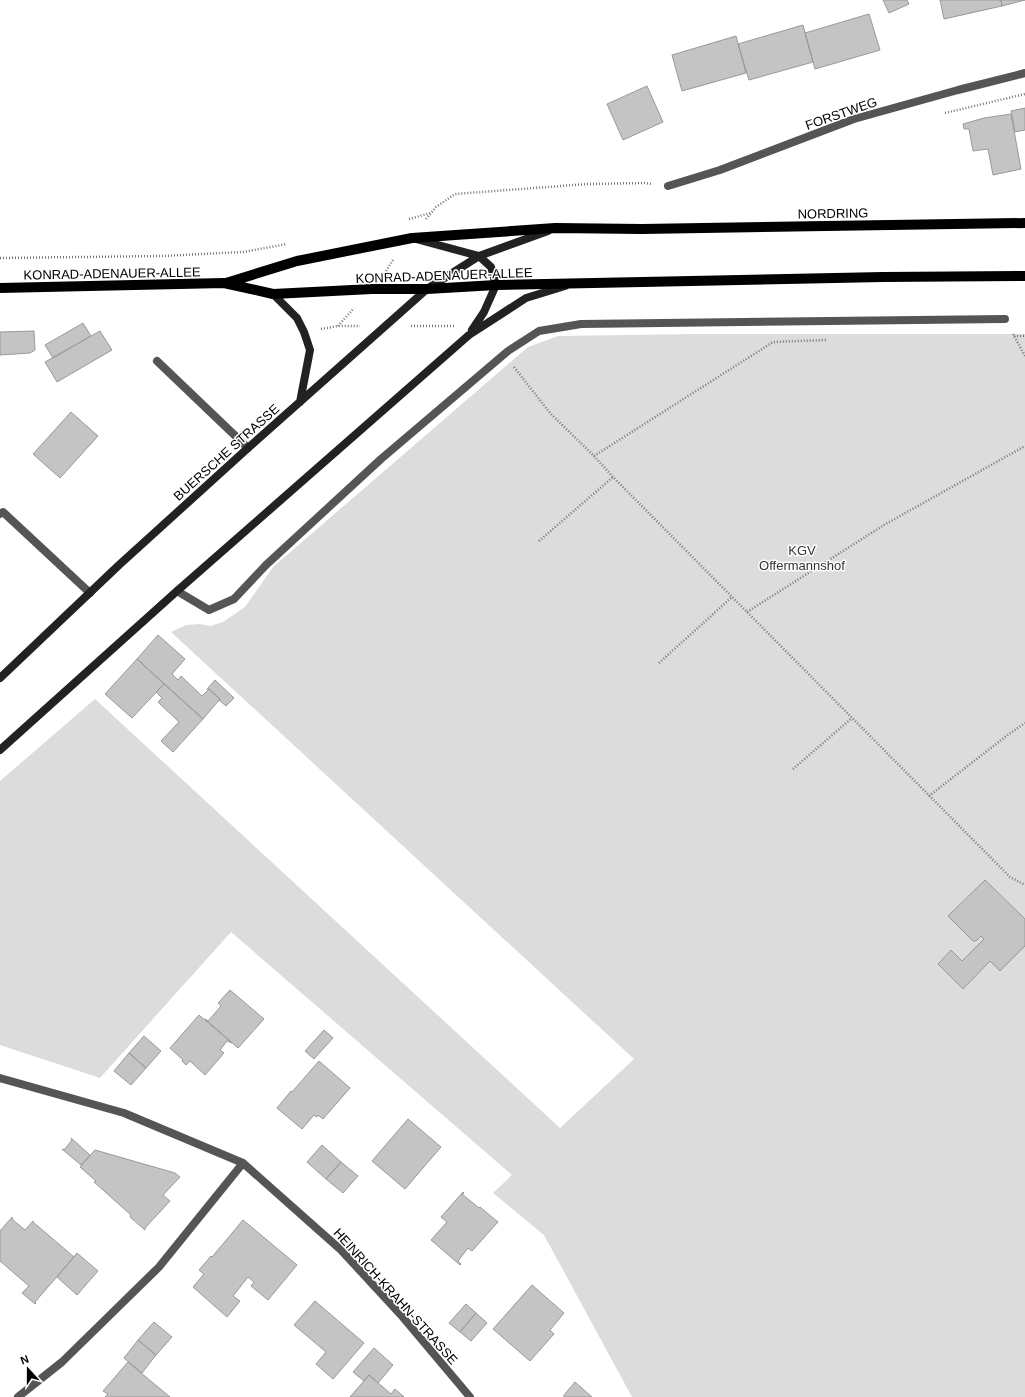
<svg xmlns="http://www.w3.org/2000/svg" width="1025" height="1397" font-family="Helvetica,sans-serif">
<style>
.green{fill:#dcdcdc}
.building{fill:#c4c4c4;stroke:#999}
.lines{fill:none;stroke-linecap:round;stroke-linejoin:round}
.path{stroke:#777;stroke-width:2.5;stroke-dasharray:1 2;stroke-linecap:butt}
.lane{stroke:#555;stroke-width:8}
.street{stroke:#555;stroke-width:8}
.secondary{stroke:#222;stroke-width:8}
.primary{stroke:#000;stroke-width:10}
.labels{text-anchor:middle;stroke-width:3;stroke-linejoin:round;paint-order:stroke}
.street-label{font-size:13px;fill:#000;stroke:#fff}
.park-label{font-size:13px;fill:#333;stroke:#fff}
</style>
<rect width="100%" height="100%" fill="#fff"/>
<path class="green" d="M 698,334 L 1025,334 L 1025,1397 L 632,1397 L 544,1235 L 493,1193 L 512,1175 L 231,932 L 100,1078 L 0,1045 L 0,781 L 95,699 L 560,1128 L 634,1059 L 171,632 L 186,625 L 200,624 L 210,626 L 223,622 L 245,607 L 273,567 L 528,347 L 558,336 Z"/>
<path class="building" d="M 883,0 L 907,0 L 909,4 L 889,13 Z
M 940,0 L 1001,0 L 1002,6 L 944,19 Z
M 1001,0 L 1025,0 L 1002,6 Z
M 869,14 L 880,50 L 815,69 L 805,33 Z
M 803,25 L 813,62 L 749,80 L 738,44 Z
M 736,36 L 746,73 L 682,91 L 672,55 Z
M 647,86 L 663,122 L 623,140 L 607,104 Z
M 1025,108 L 1025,130 L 1015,132 L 1011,111 Z
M 1011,114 L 1021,169 L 993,175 L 988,149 L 973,151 L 969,129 L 964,129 L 963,124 L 984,118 Z
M 83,323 L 91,336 L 53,358 L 45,345 Z
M 34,331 L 35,350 L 30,353 L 0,355 L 0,332 Z
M 100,331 L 112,350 L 57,382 L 45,362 Z
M 71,412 L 98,436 L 60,478 L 33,454 Z
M 158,635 L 185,659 L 172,674 L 178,680 L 181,676 L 202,696 L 209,689 L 220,699 L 203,719 L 137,659 Z
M 137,659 L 164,684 L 132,718 L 105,694 Z
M 215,680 L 234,698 L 226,706 L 219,700 L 220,699 L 209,689 L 207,689 Z
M 164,684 L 203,719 L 173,752 L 161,741 L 179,722 L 158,702 L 162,698 L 156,692 Z
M 985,880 L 1025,919 L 1025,946 L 1000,971 L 990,961 L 963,989 L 938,964 L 951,950 L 962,961 L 984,939 L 981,936 L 976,941 L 973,941 L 948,916 Z
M 230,990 L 264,1019 L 238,1048 L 205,1019 L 208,1021 L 221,1006 L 218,1003 Z
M 199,1015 L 232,1043 L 227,1041 L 220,1050 L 224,1053 L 205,1075 L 190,1061 L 186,1065 L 182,1061 L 183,1060 L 170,1048 Z
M 324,1030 L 333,1038 L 314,1059 L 305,1051 Z
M 144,1036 L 161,1051 L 146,1068 L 129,1053 Z
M 129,1053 L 146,1068 L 131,1085 L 114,1071 Z
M 319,1061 L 350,1088 L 323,1119 L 318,1115 L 317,1117 L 314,1115 L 302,1129 L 277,1108 L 291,1091 L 292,1092 Z
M 408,1119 L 441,1147 L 405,1189 L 372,1161 Z
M 71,1138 L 90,1155 L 81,1165 L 62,1149 L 64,1150 L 72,1140 Z
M 322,1145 L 341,1162 L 326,1179 L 307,1162 Z
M 95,1150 L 175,1173 L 180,1177 L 163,1195 L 170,1201 L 145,1228 L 145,1230 L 130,1217 L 131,1215 L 94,1182 L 96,1181 L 80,1167 Z
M 341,1162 L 358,1176 L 343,1193 L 326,1179 Z
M 463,1192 L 464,1193 L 462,1194 L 479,1208 L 480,1207 L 498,1222 L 472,1251 L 468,1248 L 458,1261 L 461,1264 L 460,1265 L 431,1240 L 447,1222 L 441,1217 Z
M 12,1217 L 13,1220 L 25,1230 L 33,1221 L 33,1222 L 74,1257 L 35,1302 L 36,1303 L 35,1304 L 22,1293 L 29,1286 L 0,1261 L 0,1231 Z
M 243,1220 L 297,1265 L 268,1300 L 251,1286 L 254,1282 L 248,1277 L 233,1296 L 240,1301 L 227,1317 L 193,1287 L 204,1274 L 199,1270 L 211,1256 L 212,1257 Z
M 77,1253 L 98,1271 L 77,1295 L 57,1277 Z
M 532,1285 L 564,1313 L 550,1330 L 554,1334 L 530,1361 L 493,1329 Z
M 315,1301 L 364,1343 L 333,1379 L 316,1364 L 326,1352 L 294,1325 Z
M 466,1304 L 476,1313 L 460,1332 L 449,1323 Z
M 476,1313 L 487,1323 L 471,1341 L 460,1332 Z
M 154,1322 L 172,1337 L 156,1355 L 138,1340 Z
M 138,1340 L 156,1355 L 142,1373 L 124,1358 Z
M 374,1348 L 393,1365 L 378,1383 L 369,1375 L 364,1381 L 353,1372 Z
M 128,1362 L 170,1397 L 105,1397 L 108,1394 L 103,1391 Z
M 369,1375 L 391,1394 L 395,1389 L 404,1397 L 350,1397 Z
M 575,1382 L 592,1397 L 564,1397 L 564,1395 Z"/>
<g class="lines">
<path class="path" d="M 945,113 L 1025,94
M 409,219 L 431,213
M 426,219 L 436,207 L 455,194 L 587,184 L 644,183 L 653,184
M 0,258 L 162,256 L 243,252 L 287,244
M 386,271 L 393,260
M 338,326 L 354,308
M 411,326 L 454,326
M 321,329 L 338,326 L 360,326
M 1013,334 L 1025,356
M 1014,336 L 1025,336
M 514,367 L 550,413 L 594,456 L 613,477 L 1010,877 L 1025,885
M 594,456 L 773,342 L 826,340
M 539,541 L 613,477
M 747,612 L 884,525 L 1025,446
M 659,663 L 732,597
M 793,769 L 852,718
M 929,796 L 1009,734 L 1025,723"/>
<path class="lane" d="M 157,361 L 248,448
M 0,514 L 3,512 L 90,593
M 177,591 L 209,610 L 234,599 L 266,565 L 381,459 L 508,351 L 539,331 L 581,324 L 1005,319"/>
<path class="street" d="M 668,186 L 720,170 L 854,119 L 958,90 L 1025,73
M 0,1078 L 124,1113 L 243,1163 L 341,1250 L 401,1315 L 470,1397
M 18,1397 L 62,1362 L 159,1267 L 243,1163"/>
<path class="secondary" d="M 416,239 L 479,256 L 491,267 L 496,285 L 484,312 L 472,330
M 273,294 L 297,318 L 304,332 L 310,350 L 300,402
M 0,678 L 119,565 L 248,448 L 427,289 L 479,256 L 548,231
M 0,750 L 177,591 L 469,335 L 526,298 L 565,286"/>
<path class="primary" d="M 226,283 L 297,261 L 412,238 L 555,228 L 642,229 L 1025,223
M 0,288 L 224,283 L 273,294 L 372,289 L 427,289 L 496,285 L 883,277 L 1025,276"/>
</g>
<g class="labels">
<g class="street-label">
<text transform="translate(841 113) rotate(-19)" y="5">FORSTWEG</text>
<text transform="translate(833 213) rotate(-1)" y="5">NORDRING</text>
<text transform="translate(112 273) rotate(-1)" y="5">KONRAD-ADENAUER-ALLEE</text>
<text transform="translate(444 275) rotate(-2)" y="5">KONRAD-ADENAUER-ALLEE</text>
<text transform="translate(226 452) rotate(-42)" y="5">BUERSCHE STRASSE</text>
<text transform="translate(396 1296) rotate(48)" y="5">HEINRICH-KRAHN-STRASSE</text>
</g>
<g class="park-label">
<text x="802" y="555">KGV<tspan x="802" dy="15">Offermannshof</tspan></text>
</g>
</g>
<g transform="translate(28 1369) rotate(339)" stroke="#ffffff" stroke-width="3" paint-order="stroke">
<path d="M0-3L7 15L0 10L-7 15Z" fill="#000000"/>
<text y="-6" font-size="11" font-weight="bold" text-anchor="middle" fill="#000000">N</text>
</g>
</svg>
